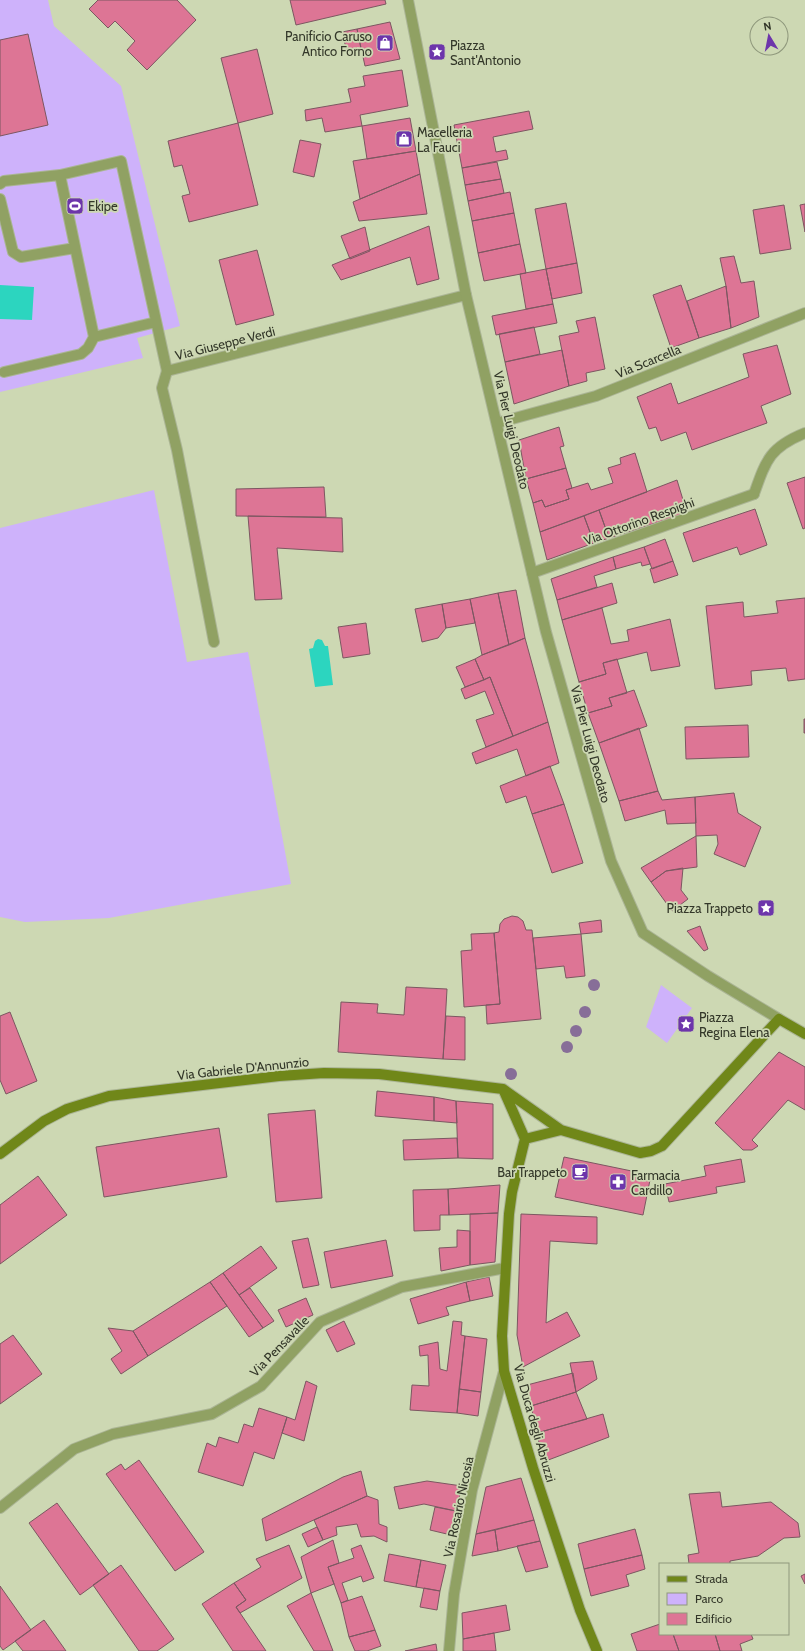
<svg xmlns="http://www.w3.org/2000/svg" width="805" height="1651" font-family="Cabin,sans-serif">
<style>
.green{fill:#ceb2fb}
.water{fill:#2cd5bf}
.building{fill:#dd7595;stroke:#7c5761}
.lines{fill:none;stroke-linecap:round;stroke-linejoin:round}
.service-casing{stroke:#abb595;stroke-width:12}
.minor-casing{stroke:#abb595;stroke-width:12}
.tertiary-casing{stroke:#abb595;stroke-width:12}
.secondary-casing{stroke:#abb595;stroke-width:12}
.service{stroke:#90a163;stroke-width:10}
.minor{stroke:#90a163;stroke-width:10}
.tertiary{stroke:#90a163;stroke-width:10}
.secondary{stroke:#708719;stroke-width:10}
.tree{fill:#876e98}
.labels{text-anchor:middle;stroke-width:3.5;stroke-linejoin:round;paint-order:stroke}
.poi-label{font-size:13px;fill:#333729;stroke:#cdd8b3;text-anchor:start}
.street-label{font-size:13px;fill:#333729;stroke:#cdd8b3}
</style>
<rect width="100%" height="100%" fill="#cdd8b3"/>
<path class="green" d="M 0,0 L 48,0 L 54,26 L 121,86 L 180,326 L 137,338 L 143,358 L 0,392 Z
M 154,490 L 187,662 L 248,652 L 291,884 L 109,918 L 25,922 L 0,917 L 0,528 Z
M 661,985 L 692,1008 L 667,1043 L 646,1027 Z"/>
<path class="water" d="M 0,285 L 34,287 L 32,320 L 0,319 Z
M 318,639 L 322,640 L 325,646 L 328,646 L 333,685 L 315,687 L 309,649 L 313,648 L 315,641 Z"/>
<path class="building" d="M 98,0 L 177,0 L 196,20 L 147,70 L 127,50 L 135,41 L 115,21 L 108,28 L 89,9 Z
M 290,0 L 385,0 L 386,4 L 296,25 Z
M 390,22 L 400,59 L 365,66 L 357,29 Z
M 357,29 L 361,49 L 347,52 L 342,32 Z
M 28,34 L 48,125 L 0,136 L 0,40 Z
M 257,49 L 273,114 L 238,123 L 221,58 Z
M 402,70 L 408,106 L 360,115 L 362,126 L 325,132 L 322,118 L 306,121 L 305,110 L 351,102 L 348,89 L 365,86 L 363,76 Z
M 529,111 L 533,129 L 493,137 L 496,152 L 506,150 L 508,159 L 462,168 L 454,125 Z
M 410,118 L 416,151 L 367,159 L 362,126 Z
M 238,123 L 258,205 L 189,222 L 182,196 L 190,194 L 182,165 L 174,167 L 168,141 Z
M 300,140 L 321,144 L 314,177 L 293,172 Z
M 416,151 L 420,174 L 360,199 L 353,161 Z
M 497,162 L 501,179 L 465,185 L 462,168 Z
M 420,174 L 427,214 L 359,221 L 353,202 Z
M 501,179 L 504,193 L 468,201 L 465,185 Z
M 510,192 L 514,213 L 472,221 L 468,201 Z
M 566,203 L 577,263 L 546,269 L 535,209 Z
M 805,204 L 805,232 L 800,205 Z
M 784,205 L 791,249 L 760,254 L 753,210 Z
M 514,213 L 520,244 L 478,253 L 472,221 Z
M 429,226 L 439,279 L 417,285 L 410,257 L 341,280 L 332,265 Z
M 365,227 L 370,251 L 350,259 L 341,236 Z
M 520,244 L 526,273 L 484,281 L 478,253 Z
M 257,250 L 274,315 L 236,325 L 219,260 Z
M 734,256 L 741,283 L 754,281 L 759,317 L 731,328 L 726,286 L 720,258 Z
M 577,263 L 582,293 L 552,299 L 546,269 Z
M 546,269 L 553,304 L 526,309 L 520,274 Z
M 681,285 L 699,338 L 671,348 L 653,295 Z
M 726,286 L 731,328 L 699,338 L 687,301 Z
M 553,304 L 557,323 L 496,335 L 492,316 Z
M 595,317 L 605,369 L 586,373 L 587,381 L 569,386 L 559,336 L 579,332 L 576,321 Z
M 534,327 L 540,354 L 505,362 L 499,334 Z
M 777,345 L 791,394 L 761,406 L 767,423 L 692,450 L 686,432 L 661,441 L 656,427 L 649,429 L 637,397 L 671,383 L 678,404 L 749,377 L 743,354 Z
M 562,350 L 569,386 L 514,404 L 505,362 Z
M 559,427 L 564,446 L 560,447 L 566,468 L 526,479 L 519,440 Z
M 635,453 L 647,492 L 540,532 L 533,503 L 542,500 L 545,507 L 569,499 L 566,490 L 588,483 L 591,490 L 613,483 L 608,468 L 621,464 L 620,458 Z
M 566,468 L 572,488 L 566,490 L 569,499 L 545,507 L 542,500 L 533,503 L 526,479 Z
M 805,477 L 805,528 L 803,529 L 787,483 Z
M 677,480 L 687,513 L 609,538 L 599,510 Z
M 324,487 L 326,517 L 236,516 L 236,489 Z
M 755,509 L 767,545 L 740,555 L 737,547 L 693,562 L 683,533 Z
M 599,510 L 609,538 L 594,543 L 584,516 Z
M 248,516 L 342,518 L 343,552 L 277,548 L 282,599 L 255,600 Z
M 584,516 L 594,543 L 547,560 L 540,532 Z
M 665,539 L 673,561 L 652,569 L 644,547 Z
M 644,547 L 650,564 L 642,566 L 641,562 L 616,569 L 613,557 Z
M 613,557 L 616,569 L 594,576 L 597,587 L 557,600 L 551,579 Z
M 673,561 L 678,575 L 654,583 L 650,569 Z
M 612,583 L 617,603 L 562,620 L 557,600 Z
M 516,590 L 525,638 L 509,645 L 498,593 Z
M 498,593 L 509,645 L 482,655 L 470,599 Z
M 805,598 L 805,679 L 788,681 L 786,668 L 751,671 L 752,685 L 715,689 L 706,606 L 743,602 L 744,617 L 778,613 L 776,601 Z
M 470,599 L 475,623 L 446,628 L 442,604 Z
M 442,604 L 446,628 L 438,638 L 422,642 L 415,609 Z
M 602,608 L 611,644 L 629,641 L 627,630 L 670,619 L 680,666 L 651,671 L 647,652 L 603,663 L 606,674 L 579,682 L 562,620 Z
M 366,623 L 370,654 L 343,658 L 338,627 Z
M 525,638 L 548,722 L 513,736 L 490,677 L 484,680 L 475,659 L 482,655 Z
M 475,659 L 484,680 L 465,687 L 456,667 Z
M 617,659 L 627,693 L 609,698 L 612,706 L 588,713 L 579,682 L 606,674 L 603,663 Z
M 490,677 L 513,736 L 486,747 L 476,720 L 494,714 L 485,691 L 465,699 L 461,689 Z
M 634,690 L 647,726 L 599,743 L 588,713 L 612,706 L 609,698 Z
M 804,719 L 805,719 L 805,733 L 804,733 Z
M 548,722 L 559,763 L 526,776 L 517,749 L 476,764 L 472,753 Z
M 748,725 L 749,757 L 686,759 L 685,727 Z
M 639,728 L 658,791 L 619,801 L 599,743 Z
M 550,766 L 564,804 L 532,814 L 526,796 L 506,803 L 500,786 Z
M 658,791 L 662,800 L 695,797 L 696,823 L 667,824 L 665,810 L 625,821 L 619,801 Z
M 734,793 L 738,813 L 761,827 L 745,867 L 714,854 L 718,844 L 717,835 L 696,836 L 695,797 Z
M 564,804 L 583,863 L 552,873 L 532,814 Z
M 696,836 L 697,867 L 666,871 L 651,882 L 641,868 Z
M 683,868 L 681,890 L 688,899 L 672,911 L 651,882 L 666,871 Z
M 512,916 L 518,917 L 523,921 L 526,930 L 532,930 L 541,1019 L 487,1024 L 486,1005 L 500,1004 L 494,933 L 499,932 L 500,924 L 504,919 Z
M 601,920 L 602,932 L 581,934 L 579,923 Z
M 700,926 L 708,949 L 704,951 L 687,931 Z
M 494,933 L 500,1004 L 464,1007 L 461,951 L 472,950 L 471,934 Z
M 581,934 L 585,976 L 566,978 L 564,966 L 536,969 L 533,938 Z
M 406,987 L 447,989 L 443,1059 L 338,1052 L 341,1002 L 378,1004 L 377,1013 L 404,1015 Z
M 10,1012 L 37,1081 L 6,1094 L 0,1080 L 0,1016 Z
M 446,1016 L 465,1017 L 465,1060 L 443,1059 Z
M 779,1052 L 805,1067 L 805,1110 L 788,1100 L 752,1140 L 758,1146 L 752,1150 L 743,1150 L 715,1123 Z
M 377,1091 L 434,1097 L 434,1121 L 375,1116 Z
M 434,1097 L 456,1101 L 457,1123 L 434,1121 Z
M 456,1101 L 493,1104 L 493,1159 L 458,1158 Z
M 315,1110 L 322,1198 L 276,1202 L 268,1114 Z
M 219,1128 L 227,1177 L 104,1197 L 96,1147 Z
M 457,1138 L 458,1158 L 404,1160 L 403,1140 Z
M 564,1157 L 651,1175 L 643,1215 L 555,1197 Z
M 741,1159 L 745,1182 L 716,1187 L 717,1193 L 669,1202 L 665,1184 L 706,1176 L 704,1166 Z
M 38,1176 L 67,1215 L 0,1264 L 0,1205 Z
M 500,1185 L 498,1213 L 449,1215 L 448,1189 Z
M 448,1189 L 449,1215 L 440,1215 L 440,1230 L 414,1231 L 413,1190 Z
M 498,1213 L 495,1262 L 470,1265 L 470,1214 Z
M 521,1214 L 597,1217 L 597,1244 L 550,1241 L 546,1323 L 567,1312 L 580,1336 L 523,1367 L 517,1335 Z
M 457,1230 L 470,1231 L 470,1265 L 441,1271 L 439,1248 L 457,1247 Z
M 308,1238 L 319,1285 L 303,1288 L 292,1241 Z
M 386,1240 L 393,1276 L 331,1288 L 324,1252 Z
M 261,1246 L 277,1268 L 239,1295 L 223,1273 Z
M 223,1273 L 263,1328 L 249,1337 L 210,1282 Z
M 489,1277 L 493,1296 L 470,1301 L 466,1282 Z
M 210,1282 L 227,1306 L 148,1356 L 133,1331 Z
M 466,1282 L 470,1301 L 446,1307 L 449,1315 L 418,1324 L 410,1299 Z
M 250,1288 L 274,1321 L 263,1328 L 239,1295 Z
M 306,1298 L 313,1315 L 286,1327 L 278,1310 Z
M 344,1321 L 355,1344 L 337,1352 L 326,1330 Z
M 453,1321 L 462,1322 L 461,1335 L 465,1336 L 457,1413 L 410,1410 L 412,1385 L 429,1386 L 428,1355 L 420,1356 L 419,1346 L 438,1342 L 440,1369 L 447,1371 Z
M 108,1328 L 133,1331 L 148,1356 L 121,1374 L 111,1359 L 122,1351 Z
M 13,1335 L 42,1374 L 0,1404 L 0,1344 Z
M 465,1336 L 487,1339 L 481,1392 L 459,1389 Z
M 593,1361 L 597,1379 L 576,1392 L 570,1363 Z
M 573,1373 L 576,1392 L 531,1406 L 527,1385 Z
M 306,1381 L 317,1386 L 304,1441 L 282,1433 L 287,1417 L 295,1420 Z
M 459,1389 L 481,1392 L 478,1416 L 457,1413 Z
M 576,1392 L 587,1419 L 537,1433 L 531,1406 Z
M 259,1408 L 287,1417 L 274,1459 L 254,1452 L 243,1486 L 198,1472 L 207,1443 L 216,1447 L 219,1437 L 238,1443 L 244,1424 L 253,1427 Z
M 603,1414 L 609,1437 L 543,1462 L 537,1433 Z
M 139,1460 L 204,1552 L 175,1571 L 106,1474 L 121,1464 L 125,1470 Z
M 361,1471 L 367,1496 L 276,1537 L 266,1541 L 262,1519 L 343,1477 Z
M 521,1478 L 534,1520 L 476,1534 L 486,1487 Z
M 427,1481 L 462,1486 L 456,1511 L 424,1504 L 399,1509 L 394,1487 Z
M 720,1492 L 722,1507 L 771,1502 L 798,1523 L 800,1537 L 784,1538 L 758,1556 L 730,1561 L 730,1564 L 689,1564 L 688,1555 L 699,1553 L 689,1494 Z
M 367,1496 L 378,1500 L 379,1524 L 387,1527 L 387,1542 L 374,1536 L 361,1537 L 357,1524 L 336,1527 L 337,1535 L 323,1540 L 314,1520 Z
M 57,1503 L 109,1574 L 80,1595 L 29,1523 Z
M 435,1507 L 456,1511 L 451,1535 L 430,1530 Z
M 534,1520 L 540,1541 L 498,1551 L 495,1530 Z
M 317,1527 L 323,1540 L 308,1547 L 302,1534 Z
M 635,1529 L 642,1555 L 584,1569 L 578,1544 Z
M 495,1530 L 498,1551 L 472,1556 L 476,1534 Z
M 333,1540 L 339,1563 L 328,1567 L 334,1584 L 311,1593 L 301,1557 Z
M 540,1541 L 548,1567 L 526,1572 L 517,1546 Z
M 289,1545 L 302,1578 L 240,1613 L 236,1607 L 246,1600 L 234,1583 L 261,1567 L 256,1559 Z
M 361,1545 L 374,1578 L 363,1582 L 361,1576 L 342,1583 L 348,1600 L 341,1603 L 328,1567 L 354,1558 L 351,1549 Z
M 389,1554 L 421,1560 L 416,1587 L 384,1581 Z
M 642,1555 L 645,1569 L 626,1575 L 629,1586 L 591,1596 L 584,1569 Z
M 421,1560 L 446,1565 L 440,1591 L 416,1587 Z
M 121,1565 L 174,1639 L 157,1651 L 139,1651 L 93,1585 Z
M 805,1574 L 805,1584 L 801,1576 Z
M 234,1583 L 246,1600 L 236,1607 L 266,1651 L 233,1651 L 202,1604 Z
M 0,1586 L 31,1630 L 3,1650 L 0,1646 Z
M 424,1588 L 440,1591 L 437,1610 L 420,1607 Z
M 311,1593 L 333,1651 L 314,1651 L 287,1606 Z
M 362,1596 L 375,1630 L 349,1637 L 341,1603 Z
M 506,1605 L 510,1630 L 463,1639 L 462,1613 Z
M 44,1620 L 66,1651 L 23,1651 L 15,1641 Z
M 660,1624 L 660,1634 L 673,1634 L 679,1651 L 637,1651 L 631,1634 Z
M 375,1630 L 381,1646 L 367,1651 L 355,1651 L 349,1637 Z
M 494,1633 L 496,1651 L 463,1651 L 463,1639 Z
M 673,1634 L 715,1634 L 720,1651 L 679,1651 Z
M 715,1634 L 751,1634 L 753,1639 L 740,1644 L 742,1651 L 720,1651 Z
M 436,1644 L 437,1651 L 405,1651 Z"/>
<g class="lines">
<g class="service-casing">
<path id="service" d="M 0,184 L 4,181 L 60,175
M 0,199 L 13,252 L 21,257 L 75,248
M 156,322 L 94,337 L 60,175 L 121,161 L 167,371
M 4,372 L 81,354 L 88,348 L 94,337
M 754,494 C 766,460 770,447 805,433"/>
</g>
<g class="minor-casing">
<path id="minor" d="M 497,423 L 596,396 L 805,313
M 532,573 L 754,494
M 214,642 L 177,450 L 162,388 L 167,371 L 466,295
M 0,1508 L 74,1449 L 113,1434 L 212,1414 L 261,1386 L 320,1322 L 402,1287 L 505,1268
M 449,1651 L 454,1594 L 472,1490 L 504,1371"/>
</g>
<g class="tertiary-casing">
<path id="tertiary" d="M 408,0 L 466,295 L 546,632 L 611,861 L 643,933 L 708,976 L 779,1019"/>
</g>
<g class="secondary-casing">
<path id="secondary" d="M 503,1089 L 525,1139 L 512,1192 L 509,1214 L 502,1336 L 504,1371 L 533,1468 L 580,1610 L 597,1651
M 525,1139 L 561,1130 L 640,1153 L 651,1151 L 662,1146 L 779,1019 L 805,1034
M 0,1154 L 44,1121 L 67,1109 L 109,1096 L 279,1076 L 324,1073 L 379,1074 L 503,1089 L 561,1130"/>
</g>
<use href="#service" class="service"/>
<use href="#minor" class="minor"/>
<use href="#tertiary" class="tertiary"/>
<use href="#secondary" class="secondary"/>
</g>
<g class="tree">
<circle cx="594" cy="985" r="6"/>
<circle cx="585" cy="1012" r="6"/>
<circle cx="576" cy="1031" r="6"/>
<circle cx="567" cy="1047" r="6"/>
<circle cx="511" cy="1074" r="6"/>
</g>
<defs>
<g id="shop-square" transform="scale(0.9)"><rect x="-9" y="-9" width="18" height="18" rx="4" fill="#6d35ab" stroke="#cdd8b3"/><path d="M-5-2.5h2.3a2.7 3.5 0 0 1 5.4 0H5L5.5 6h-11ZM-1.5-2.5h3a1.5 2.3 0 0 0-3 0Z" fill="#fff"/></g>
<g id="sight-square" transform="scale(0.9)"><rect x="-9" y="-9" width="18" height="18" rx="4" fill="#6d35ab" stroke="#cdd8b3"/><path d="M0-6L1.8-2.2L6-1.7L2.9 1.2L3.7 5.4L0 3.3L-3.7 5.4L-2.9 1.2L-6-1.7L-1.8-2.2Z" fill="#fff"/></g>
<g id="stadium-square" transform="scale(0.9)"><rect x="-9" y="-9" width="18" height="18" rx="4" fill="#6d35ab" stroke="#cdd8b3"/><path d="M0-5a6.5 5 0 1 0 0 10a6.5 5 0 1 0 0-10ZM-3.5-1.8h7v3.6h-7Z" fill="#fff"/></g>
<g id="cafe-square" transform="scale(0.9)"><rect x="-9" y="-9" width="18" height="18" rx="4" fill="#6d35ab" stroke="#cdd8b3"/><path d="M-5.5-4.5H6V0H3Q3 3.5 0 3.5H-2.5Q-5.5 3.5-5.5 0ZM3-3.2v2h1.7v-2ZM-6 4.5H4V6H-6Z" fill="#fff"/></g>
<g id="pharmacy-square" transform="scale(0.9)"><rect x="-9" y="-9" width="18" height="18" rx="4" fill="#6d35ab" stroke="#cdd8b3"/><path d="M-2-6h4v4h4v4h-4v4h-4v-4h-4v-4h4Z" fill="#fff"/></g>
</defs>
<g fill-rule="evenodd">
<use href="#shop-square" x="385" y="43"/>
<use href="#sight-square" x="437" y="52"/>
<use href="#shop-square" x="404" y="139"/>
<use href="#stadium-square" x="75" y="206"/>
<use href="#sight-square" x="766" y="908"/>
<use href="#sight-square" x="686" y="1024"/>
<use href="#cafe-square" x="580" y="1172"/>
<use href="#pharmacy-square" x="618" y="1182"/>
</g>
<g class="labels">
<g class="poi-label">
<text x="372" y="41" text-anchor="end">Panificio Caruso<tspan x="372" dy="15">Antico Forno</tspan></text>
<text x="450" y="50">Piazza<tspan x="450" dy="15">Sant'Antonio</tspan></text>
<text x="417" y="137">Macelleria<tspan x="417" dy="15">La Fauci</tspan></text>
<text x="88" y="211">Ekipe</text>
<text x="753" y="913" text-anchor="end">Piazza Trappeto</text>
<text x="699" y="1022">Piazza<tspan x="699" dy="15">Regina Elena</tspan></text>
<text x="567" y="1177" text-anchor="end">Bar Trappeto</text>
<text x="631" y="1180">Farmacia<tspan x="631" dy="15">Cardillo</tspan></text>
</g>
<g class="street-label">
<text transform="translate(225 343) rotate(-14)" y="5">Via Giuseppe Verdi</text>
<text transform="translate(648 361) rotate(-22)" y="5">Via Scarcella</text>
<text transform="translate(512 430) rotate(77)" y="5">Via Pier Luigi Deodato</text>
<text transform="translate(639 521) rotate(-20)" y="5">Via Ottorino Respighi</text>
<text transform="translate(591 744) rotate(75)" y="5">Via Pier Luigi Deodato</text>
<text transform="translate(243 1068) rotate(-6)" y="5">Via Gabriele D'Annunzio</text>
<text transform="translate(279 1346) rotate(-46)" y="5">Via Pensavalle</text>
<text transform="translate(535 1423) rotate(74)" y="5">Via Duca degli Abruzzi</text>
<text transform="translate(458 1507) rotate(-78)" y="5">Via Rosario Nicosia</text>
</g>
</g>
<rect x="659" y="1563" width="130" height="72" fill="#cdd8b3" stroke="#8f987c"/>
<rect x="667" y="1576" width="20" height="6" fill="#708719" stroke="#8f987c"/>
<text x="695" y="1583" font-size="12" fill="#333729">Strada</text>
<rect x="667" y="1593" width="20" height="12" fill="#ceb2fb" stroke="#8f987c"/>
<text x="695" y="1603" font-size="12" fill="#333729">Parco</text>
<rect x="667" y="1613" width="20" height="12" fill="#dd7595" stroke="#8f987c"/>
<text x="695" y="1623" font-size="12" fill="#333729">Edificio</text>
<g transform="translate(769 36) rotate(350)"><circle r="19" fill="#cdd8b3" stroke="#8f987c"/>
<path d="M0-3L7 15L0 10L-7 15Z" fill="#6d35ab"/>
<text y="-6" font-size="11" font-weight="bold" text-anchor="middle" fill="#333729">N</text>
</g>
</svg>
